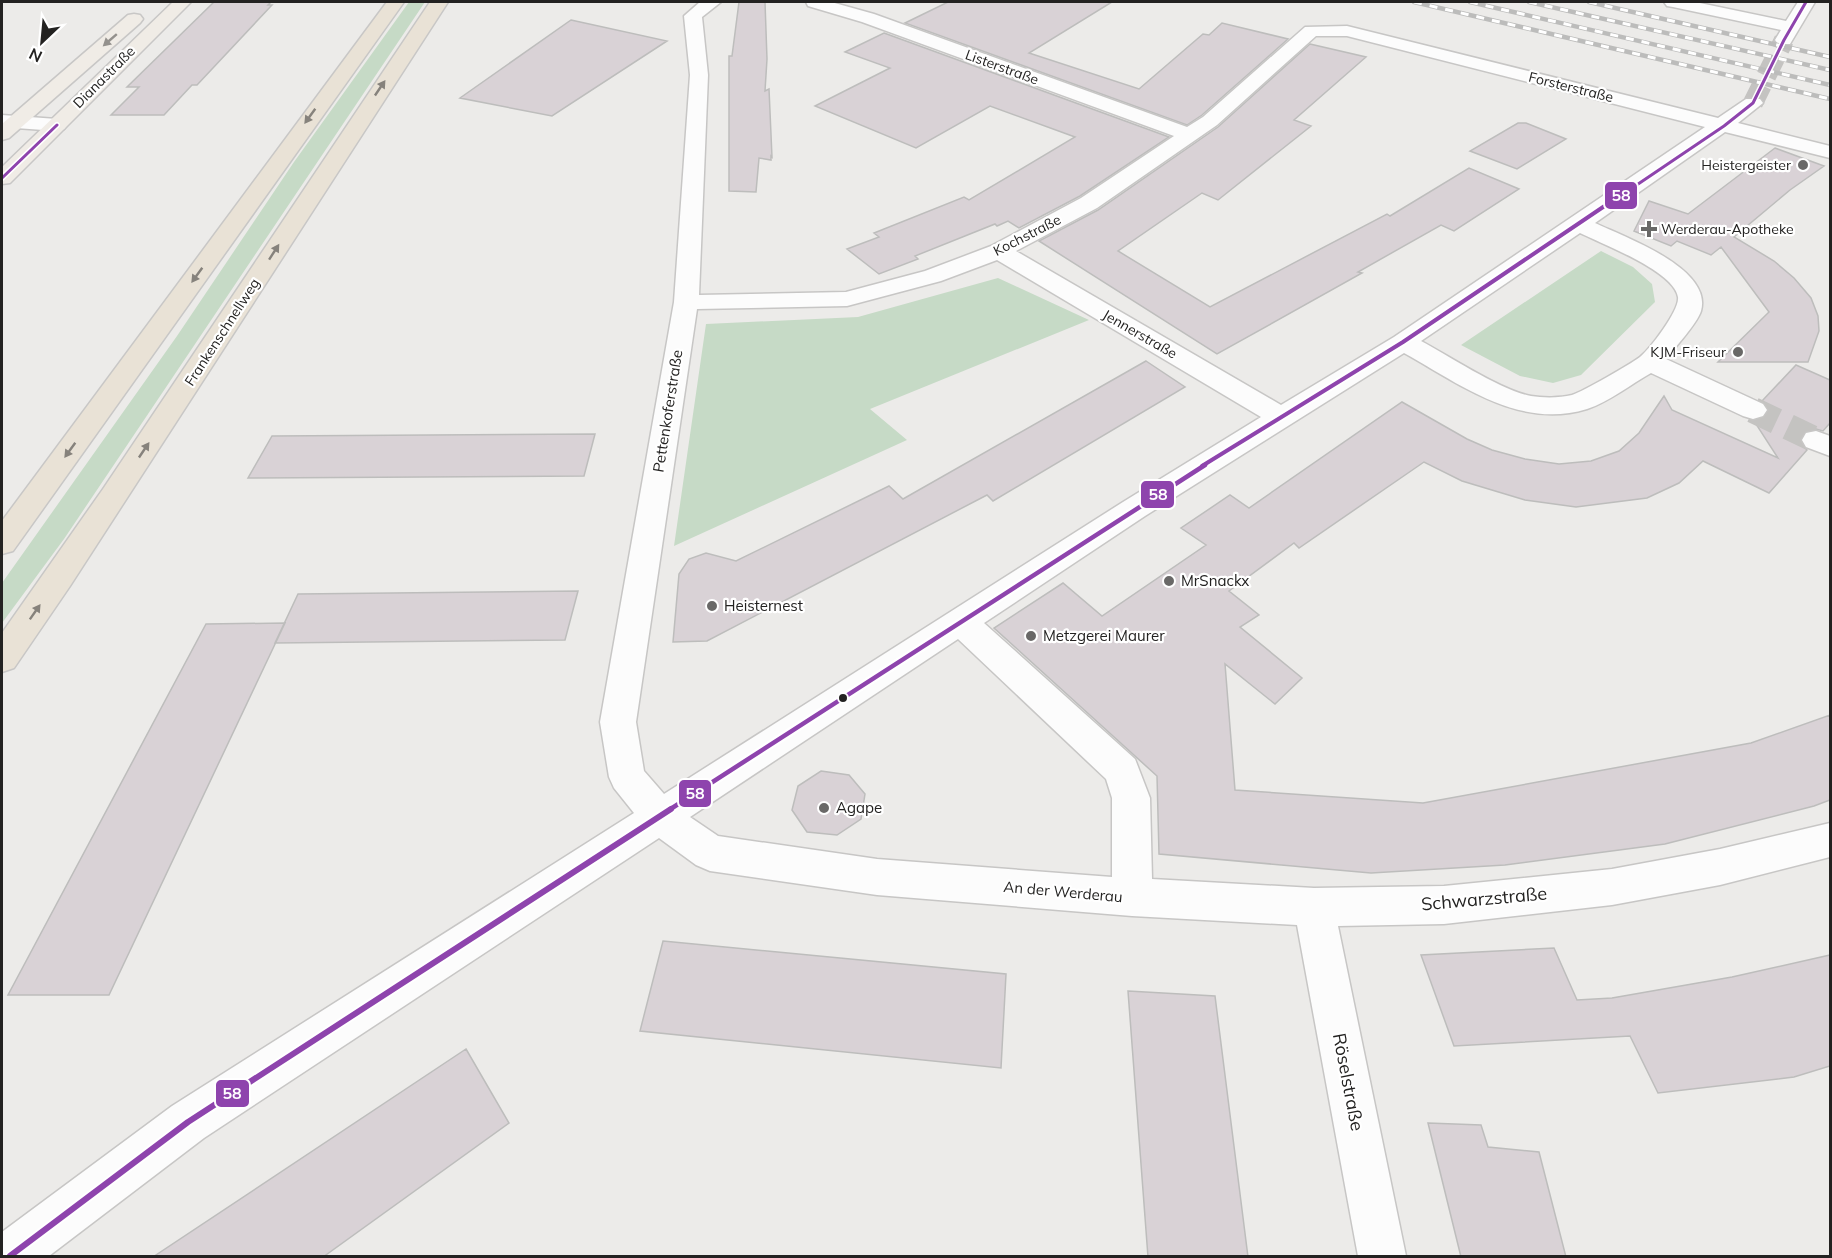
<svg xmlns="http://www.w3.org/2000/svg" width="1832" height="1258" font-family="Mulish,sans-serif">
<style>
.green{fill:#c6dac6}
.building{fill:#d9d2d6;stroke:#bdbdbc;stroke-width:1.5}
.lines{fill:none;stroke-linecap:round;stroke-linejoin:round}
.minor-tunnel-far1{stroke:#c4c3c1;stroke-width:20;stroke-dasharray:20 10;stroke-linecap:butt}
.minor-tunnel{stroke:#c4c3c1;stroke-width:26;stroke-dasharray:26 13;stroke-linecap:butt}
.minor-casing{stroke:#c7c6c5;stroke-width:3}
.major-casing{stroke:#c8c7c6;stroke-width:3}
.highway-casing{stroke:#c8c7c6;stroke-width:3}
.minor{fill:#fcfcfc;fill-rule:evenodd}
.major{fill:#f0ece6;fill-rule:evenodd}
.highway{fill:#e9e2d6;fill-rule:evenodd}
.rail-casing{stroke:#bcbcbb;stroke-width:4.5}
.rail{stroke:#fff;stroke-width:3;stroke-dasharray:8;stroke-linecap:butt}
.bus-1-far3-casing{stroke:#fff;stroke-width:6}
.bus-1-far2-casing{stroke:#fff;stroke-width:8}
.bus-1-far1-casing{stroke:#fff;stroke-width:9}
.bus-1-casing{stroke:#fff;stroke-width:10}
.bus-1-far3{stroke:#8e44ad;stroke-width:3}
.bus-1-far2{stroke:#8e44ad;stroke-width:4}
.bus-1-far1{stroke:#8e44ad;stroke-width:4.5}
.bus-1{stroke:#8e44ad;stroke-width:6}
.oneway{fill:#94918d}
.oneway2{fill:#86827c}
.poi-dot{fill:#696867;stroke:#fff;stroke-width:2}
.bus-dot{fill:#232221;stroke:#fff;stroke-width:2}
.labels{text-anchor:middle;stroke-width:4.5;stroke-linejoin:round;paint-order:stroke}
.far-street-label{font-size:14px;fill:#232221;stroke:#fff}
.far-poi-label{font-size:14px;fill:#232221;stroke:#fff;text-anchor:end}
.street-label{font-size:15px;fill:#232221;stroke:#fff}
.poi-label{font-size:15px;fill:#232221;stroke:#fff;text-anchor:start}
.near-street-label{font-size:18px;fill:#232221;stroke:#fff}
.line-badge{stroke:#fff;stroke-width:2}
.badge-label{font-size:16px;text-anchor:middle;font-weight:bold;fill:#fff}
</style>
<rect width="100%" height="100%" fill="#ecebe9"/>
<path class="green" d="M 409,2 L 425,2 L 64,539 L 2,623 L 2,583 L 177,336 L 294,162 Z
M 1601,251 L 1633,267 L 1652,284 L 1655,302 L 1581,375 L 1553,383 L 1520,376 L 1461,345 Z
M 998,278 L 1089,320 L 870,409 L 907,440 L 674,546 L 706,324 L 858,317 Z"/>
<path class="building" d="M 214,2 L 271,2 L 268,5 L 272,5 L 197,85 L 192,85 L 164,115 L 111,115 L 139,87 L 127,87 Z
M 739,2 L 765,2 L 767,59 L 765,91 L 769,89 L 772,157 L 771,156 L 771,160 L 759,158 L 756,192 L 729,191 L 729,56 L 732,56 Z
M 948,2 L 1112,2 L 1029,53 L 1139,89 L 1203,34 L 1209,35 L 1222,23 L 1288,39 L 1202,115 L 1187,125 L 905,23 Z
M 571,20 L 667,41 L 552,116 L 460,98 Z
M 884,33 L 1169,137 L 1080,196 L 1019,228 L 1008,221 L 997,226 L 995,224 L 915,256 L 918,259 L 879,274 L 847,249 L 879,237 L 874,233 L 964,197 L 969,200 L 1075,137 L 990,106 L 916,148 L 815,106 L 890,68 L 845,52 Z
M 1310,44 L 1366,57 L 1294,120 L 1311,126 L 1218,200 L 1202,193 L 1118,251 L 1210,307 L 1387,214 L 1390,216 L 1469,168 L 1519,189 L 1454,231 L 1441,225 L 1358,272 L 1362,273 L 1217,354 L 1039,241 L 1098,210 L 1218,127 Z
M 1518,123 L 1526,123 L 1566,139 L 1517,169 L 1470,151 Z
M 1775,148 L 1824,166 L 1790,190 L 1734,237 L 1774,261 L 1794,278 L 1811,298 L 1818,316 L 1819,331 L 1808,362 L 1718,362 L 1769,312 L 1721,247 L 1711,255 L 1677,241 L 1671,246 L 1634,231 L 1649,201 L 1688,214 Z
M 1146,361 L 1185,387 L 993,501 L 987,495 L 707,641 L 673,642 L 679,574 L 689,559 L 706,553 L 736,561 L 889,486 L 903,499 Z
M 1796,365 L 1830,380 L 1830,423 L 1823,431 L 1816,429 L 1804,432 L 1800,441 L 1807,450 L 1769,493 L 1703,461 L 1679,483 L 1647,498 L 1576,507 L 1525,500 L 1462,481 L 1424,462 L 1299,548 L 1294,543 L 1229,591 L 1259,615 L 1240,627 L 1302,678 L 1275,704 L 1225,664 L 1235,790 L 1423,803 L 1751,743 L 1830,715 L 1830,800 L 1814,806 L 1665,844 L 1505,865 L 1371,873 L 1159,854 L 1157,776 L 994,628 L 1063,583 L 1102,616 L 1206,545 L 1181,528 L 1230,495 L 1249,508 L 1402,402 L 1467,439 L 1492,450 L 1525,459 L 1559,464 L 1591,461 L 1619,451 L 1639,433 L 1664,396 L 1672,410 L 1778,458 L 1754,421 L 1765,417 L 1769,409 L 1762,401 Z
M 595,434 L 584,476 L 248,478 L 272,436 Z
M 578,591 L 565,640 L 275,643 L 298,594 Z
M 285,623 L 109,995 L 8,995 L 206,624 Z
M 821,771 L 849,775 L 865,794 L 861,819 L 837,835 L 807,832 L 792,810 L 798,786 Z
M 663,941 L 1006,974 L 1001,1068 L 640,1031 Z
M 1554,948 L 1577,1000 L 1612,998 L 1732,977 L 1830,955 L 1830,1066 L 1794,1077 L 1658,1093 L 1630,1036 L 1454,1046 L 1421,955 Z
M 1128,991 L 1215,996 L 1248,1257 L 1148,1257 Z
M 466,1049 L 509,1123 L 323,1257 L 153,1257 Z
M 1428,1123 L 1481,1125 L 1488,1147 L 1539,1152 L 1566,1257 L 1461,1257 Z"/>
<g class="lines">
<path class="minor-tunnel-far1" d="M 1753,103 L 1784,40"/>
<path class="minor-tunnel" d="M 1753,410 L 1816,440"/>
<g class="minor-casing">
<path id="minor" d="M 700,2 L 721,2 L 702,17 L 708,75 L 699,295 L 846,292 L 925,271 L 991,246 L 1081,198 L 1174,136 L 862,22 L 808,6 L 806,2 L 831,2 L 874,14 L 1187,127 L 1203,117 L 1305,27 L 1347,26 L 1718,118 L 1746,99 L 1760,99 L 1763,103 L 1738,123 L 1830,146 L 1830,158 L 1725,132 L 1595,223 C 1624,237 1713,268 1701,311 C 1697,324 1675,347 1666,359 L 1763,404 L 1767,410 L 1763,416 L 1753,419 L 1743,416 L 1651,373 C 1631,384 1609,402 1587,409 C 1519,430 1460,384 1404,353 L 1145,516 L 984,623 L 1135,759 L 1150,798 L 1152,879 L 1314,888 L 1444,886 L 1612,869 L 1720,849 L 1830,823 L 1830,857 L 1720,885 L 1612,905 L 1444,924 L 1338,926 L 1406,1256 L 1358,1256 L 1297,925 L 1132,916 L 877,895 L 710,871 L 696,865 L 659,838 L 204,1138 L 49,1256 L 2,1256 L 2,1232 L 172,1106 L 634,813 L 614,788 L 609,777 L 600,722 L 674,302 L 690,75 L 684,16 ZM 1316,36 L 1347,36 L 1705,127 L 1394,337 L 1281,405 L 1016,251 L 1097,208 L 1217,125 ZM 1580,233 C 1602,244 1674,271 1678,297 C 1680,310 1650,349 1640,357 C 1629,365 1584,391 1572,395 C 1560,398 1543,398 1531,396 C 1502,391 1449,356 1421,341 ZM 997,260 L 1261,417 L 1123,502 L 664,794 L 644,771 L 636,722 L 697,309 L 847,306 L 941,281 ZM 958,639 L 1106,779 L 1112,798 L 1112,877 L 877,859 L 718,836 L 690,817 Z
M 1664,2 L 1695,2 L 1786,21 L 1798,2 L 1815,2 L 1790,44 L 1778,44 L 1775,40 L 1781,30 L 1673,7 L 1667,6 Z
M 2,115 L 57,119 L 64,121 L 67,125 L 64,129 L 57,131 L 2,127 Z
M 1816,431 L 1830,436 L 1830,456 L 1806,447 L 1802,440 L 1806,433 Z"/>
</g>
<g class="major-casing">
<path id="major" d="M 173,2 L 191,2 L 10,183 L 2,184 L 2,167 Z
M 134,14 L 140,15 L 143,19 L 140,23 L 9,138 L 2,140 L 2,124 L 128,15 Z"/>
</g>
<g class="highway-casing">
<path id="highway" d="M 387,2 L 404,2 L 13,551 L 2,554 L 2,521 Z
M 430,2 L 448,2 L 70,586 L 14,668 L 2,672 L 2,633 L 103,489 Z"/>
</g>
<use href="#minor" class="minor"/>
<use href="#major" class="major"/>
<use href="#highway" class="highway"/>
<g class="rail-casing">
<path id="rail" d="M 1414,2 L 1830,99
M 1470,2 L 1830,85
M 1529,2 L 1830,70
M 1589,2 L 1830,57"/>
</g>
<use href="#rail" class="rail"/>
<g class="bus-1-far3-casing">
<path id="bus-1-far3" d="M 2,178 L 57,125
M 1610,203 L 1724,126 L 1753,103 L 1784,40 L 1806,2"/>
</g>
<g class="bus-1-far2-casing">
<path id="bus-1-far2" d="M 1202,466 L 1403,342 L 1612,201"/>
</g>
<g class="bus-1-far1-casing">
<path id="bus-1-far1" d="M 669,810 L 1205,465"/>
</g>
<g class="bus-1-casing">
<path id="bus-1" d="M 10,1256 L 188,1122 L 671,809"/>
</g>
<use href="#bus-1-far3" class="bus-1-far3"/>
<use href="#bus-1-far2" class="bus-1-far2"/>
<use href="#bus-1-far1" class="bus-1-far1"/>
<use href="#bus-1" class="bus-1"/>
</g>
<defs><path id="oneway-solid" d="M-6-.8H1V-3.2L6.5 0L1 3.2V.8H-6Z" transform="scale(1.5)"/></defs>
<use class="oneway" href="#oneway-solid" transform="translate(110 40) rotate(139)"/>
<g class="oneway2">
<use href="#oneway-solid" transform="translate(380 88) rotate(-56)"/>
<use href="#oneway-solid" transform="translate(310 116) rotate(126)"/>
<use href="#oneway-solid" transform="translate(274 252) rotate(-57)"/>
<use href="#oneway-solid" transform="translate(197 275) rotate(126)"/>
<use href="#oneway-solid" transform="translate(70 450) rotate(126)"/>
<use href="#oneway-solid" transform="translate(144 450) rotate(-56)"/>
<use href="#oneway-solid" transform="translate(35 612) rotate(-55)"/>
</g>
<g class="poi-dot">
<circle cx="1803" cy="165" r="6"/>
<path d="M1646 220h6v6h6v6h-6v6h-6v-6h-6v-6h6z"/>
<circle cx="1738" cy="352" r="6"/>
<circle cx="1169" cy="581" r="6"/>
<circle cx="712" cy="606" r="6"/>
<circle cx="1031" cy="636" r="6"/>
<circle cx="824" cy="808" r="6"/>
</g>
<circle class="bus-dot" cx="843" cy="698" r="5"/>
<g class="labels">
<g class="far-street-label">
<text transform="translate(1002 67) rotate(20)" y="5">Listerstraße</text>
<text transform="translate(104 77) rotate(-45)" y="5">Dianastraße</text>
<text transform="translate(1571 87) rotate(14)" y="5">Forsterstraße</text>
<text transform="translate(1027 235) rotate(-27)" y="5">Kochstraße</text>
<text transform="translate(222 332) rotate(-57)" y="5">Frankenschnellweg</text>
<text transform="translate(1140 334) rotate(30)" y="5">Jennerstraße</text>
</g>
<g class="far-poi-label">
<text x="1791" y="170">Heistergeister</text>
<text x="1661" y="234" text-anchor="start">Werderau-Apotheke</text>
<text x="1726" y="357">KJM-Friseur</text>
</g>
<g class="street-label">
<text transform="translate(668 411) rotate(-81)" y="5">Pettenkoferstraße</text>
<text transform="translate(1063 892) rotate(5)" y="5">An der Werderau</text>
</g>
<g class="poi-label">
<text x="1181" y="586">MrSnackx</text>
<text x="724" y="611">Heisternest</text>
<text x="1043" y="641">Metzgerei Maurer</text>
<text x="836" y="813">Agape</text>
</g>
<g class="near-street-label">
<text transform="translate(1484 899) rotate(-5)" y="6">Schwarzstraße</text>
<text transform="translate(1348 1082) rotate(79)" y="6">Röselstraße</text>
</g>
</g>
<g class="line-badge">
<rect x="1604" y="181" width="34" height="29" rx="6" fill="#8e44ad"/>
<rect x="1140" y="480" width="35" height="29" rx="6" fill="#8e44ad"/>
<rect x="678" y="779" width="34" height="29" rx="6" fill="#8e44ad"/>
<rect x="215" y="1079" width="35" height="29" rx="6" fill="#8e44ad"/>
</g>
<g class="badge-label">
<text x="1621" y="201">58</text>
<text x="1158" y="500">58</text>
<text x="695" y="799">58</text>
<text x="232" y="1099">58</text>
</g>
<rect width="1832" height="1258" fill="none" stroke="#232221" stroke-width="6"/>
<g transform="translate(42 42) rotate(206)" stroke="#ffffff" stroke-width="4.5" paint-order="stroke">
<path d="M0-4.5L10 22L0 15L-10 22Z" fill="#232221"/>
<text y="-9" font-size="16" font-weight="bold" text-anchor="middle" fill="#232221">N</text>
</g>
</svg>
